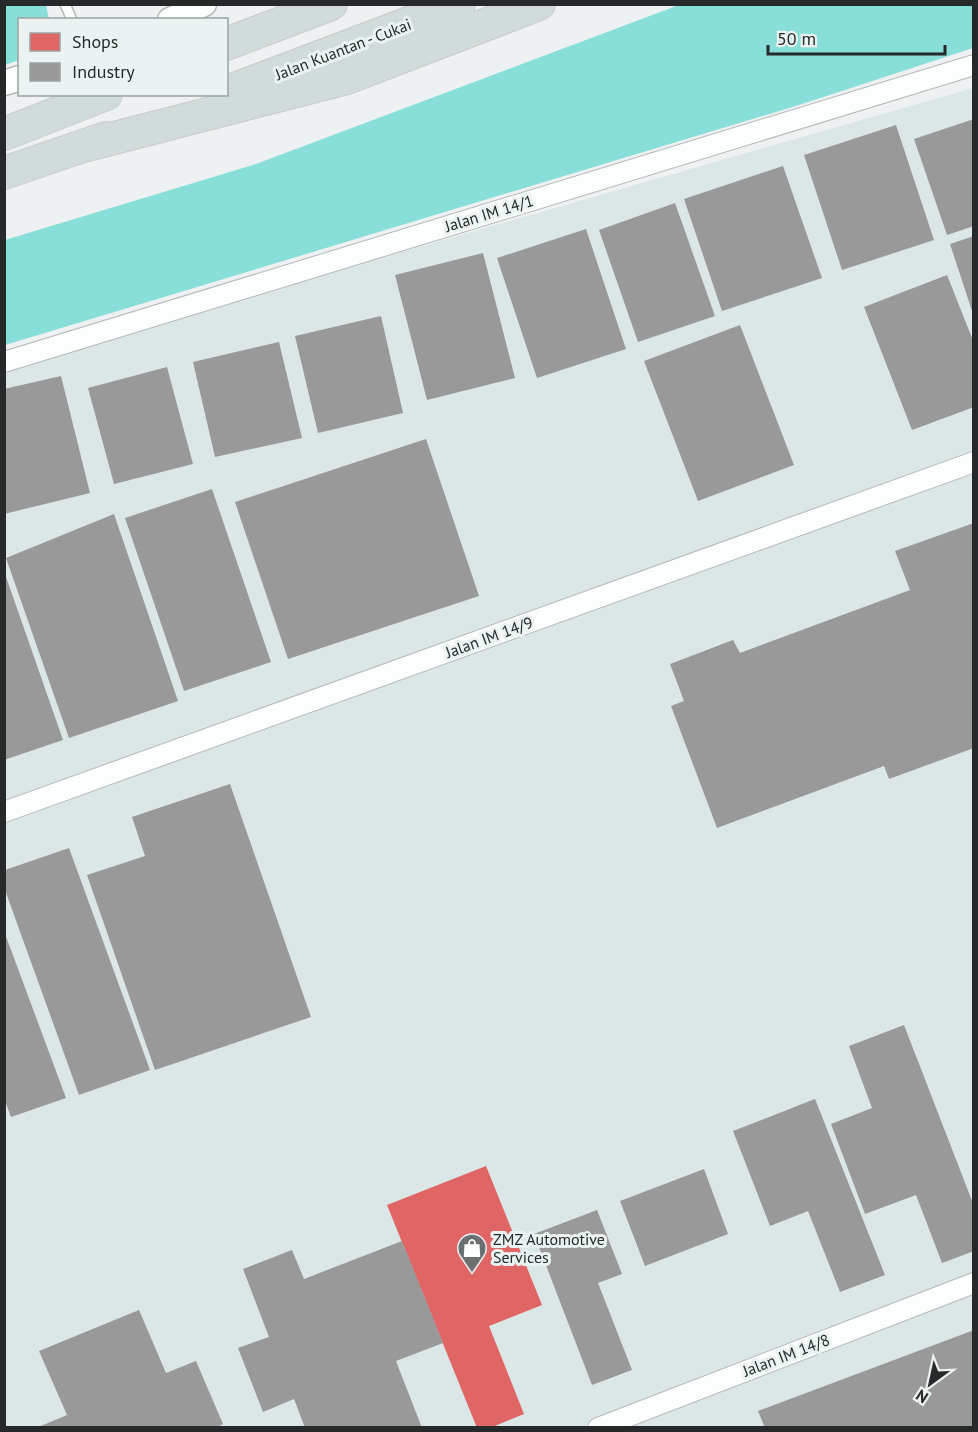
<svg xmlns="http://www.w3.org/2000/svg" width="978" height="1432" font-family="'PT Sans',sans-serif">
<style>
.built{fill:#dbe7e6}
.forest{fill:#88ded8}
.shops{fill:#e06666}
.industry{fill:#999}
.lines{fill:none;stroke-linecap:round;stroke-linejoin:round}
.service-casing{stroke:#b4b8b7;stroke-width:12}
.minor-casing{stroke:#b4b8b7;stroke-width:22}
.tertiary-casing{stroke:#b4b8b7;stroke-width:27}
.trunk-casing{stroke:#c9cbcb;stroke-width:34}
.service{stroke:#fcfdfd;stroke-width:9}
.minor{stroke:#fcfdfd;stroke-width:20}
.tertiary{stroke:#fcfdfd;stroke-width:24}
.trunk{stroke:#d0dbda;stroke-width:32}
.labels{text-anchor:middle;stroke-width:6;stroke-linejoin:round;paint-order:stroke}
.street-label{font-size:16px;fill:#262929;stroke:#ebf3f2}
.poi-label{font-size:16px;fill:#262929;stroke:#ebf3f2;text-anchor:start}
</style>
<rect width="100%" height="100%" fill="#edf1f1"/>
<path class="built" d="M 973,88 L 973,1427 L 5,1428 L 5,366 Z"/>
<path class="forest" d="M 4,5 L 46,5 L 49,19 L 20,20 L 19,60 L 5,65 Z
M 679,5 L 973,5 L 973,48 L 799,105 L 5,345 L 5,240 L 256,164 Z"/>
<path class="shops" d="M 486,1166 L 542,1305 L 489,1326 L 524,1414 L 490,1428 L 477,1428 L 387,1205 Z"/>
<path class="industry" d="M 974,119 L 974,226 L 947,235 L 914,139 Z
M 896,125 L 934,240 L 842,270 L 804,155 Z
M 783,166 L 822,278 L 722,311 L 684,199 Z
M 675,203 L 715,316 L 638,342 L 599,230 Z
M 586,229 L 626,349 L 537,378 L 497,258 Z
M 974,236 L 974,314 L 973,314 L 950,244 Z
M 483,253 L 515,378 L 427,400 L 395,275 Z
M 947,275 L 974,343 L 974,407 L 912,430 L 864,307 Z
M 381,316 L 403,413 L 318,433 L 295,336 Z
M 740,325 L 794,465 L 698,501 L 644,361 Z
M 279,342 L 302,438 L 215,457 L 193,362 Z
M 167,367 L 193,464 L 114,484 L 88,388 Z
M 61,376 L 90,493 L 4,514 L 4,389 Z
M 426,439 L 479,596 L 288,659 L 235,502 Z
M 212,489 L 271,662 L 184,691 L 125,518 Z
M 114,514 L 178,701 L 69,738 L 6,558 Z
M 974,523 L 974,748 L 889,779 L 884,766 L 717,828 L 671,706 L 684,701 L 670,664 L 733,640 L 740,653 L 910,590 L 895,551 Z
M 4,571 L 63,740 L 4,760 Z
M 230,784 L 311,1017 L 155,1070 L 87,875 L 145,856 L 132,817 Z
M 69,848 L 150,1070 L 79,1095 L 5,890 L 5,870 Z
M 4,931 L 66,1098 L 11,1117 L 4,1098 Z
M 904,1025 L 974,1206 L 974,1251 L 942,1263 L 916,1195 L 865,1214 L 831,1124 L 872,1108 L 849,1046 Z
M 815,1099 L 885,1275 L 840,1292 L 808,1211 L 770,1226 L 733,1131 Z
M 704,1169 L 728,1234 L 645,1266 L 620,1201 Z
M 597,1210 L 622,1274 L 598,1283 L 632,1370 L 592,1385 L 534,1234 Z
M 402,1241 L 443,1343 L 396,1361 L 422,1428 L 305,1428 L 294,1399 L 263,1412 L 238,1348 L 269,1337 L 243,1269 L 292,1250 L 304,1279 Z
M 139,1310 L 166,1373 L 196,1361 L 223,1424 L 215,1428 L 36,1428 L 67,1415 L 39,1351 Z
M 974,1330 L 974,1428 L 765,1428 L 758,1411 Z"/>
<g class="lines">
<g class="service-casing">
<path id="service" d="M 65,4 L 72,20"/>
</g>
<g class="minor-casing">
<path id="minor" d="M 4,362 L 974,65
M 4,812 L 974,462
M 598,1428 L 974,1283"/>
</g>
<g class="tertiary-casing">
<path id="tertiary" d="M 170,20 L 204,4
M 4,83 L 20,78"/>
</g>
<g class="trunk-casing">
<path id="trunk" d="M 226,44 L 331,4
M 235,89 L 459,4
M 4,134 L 106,94
M 87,145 L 347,78 L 539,4
M 4,173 L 106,138"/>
</g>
<use href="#service" class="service"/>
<use href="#minor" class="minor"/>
<use href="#tertiary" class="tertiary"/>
<use href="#trunk" class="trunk"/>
</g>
<defs>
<g id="shop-pin" transform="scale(1.5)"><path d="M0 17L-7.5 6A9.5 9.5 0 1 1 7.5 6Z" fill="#6c6f6f" stroke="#ebf3f2"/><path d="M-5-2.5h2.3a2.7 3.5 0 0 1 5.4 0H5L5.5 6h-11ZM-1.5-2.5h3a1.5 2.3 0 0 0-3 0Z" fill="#fff"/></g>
</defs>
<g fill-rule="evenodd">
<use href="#shop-pin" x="472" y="1248"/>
</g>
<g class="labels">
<g class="street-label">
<text transform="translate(343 49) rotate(-21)" y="6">Jalan Kuantan - Cukai</text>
<text transform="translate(489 213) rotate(-17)" y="6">Jalan IM 14/1</text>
<text transform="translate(489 637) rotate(-20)" y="6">Jalan IM 14/9</text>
<text transform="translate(786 1355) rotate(-21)" y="6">Jalan IM 14/8</text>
</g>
<g class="poi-label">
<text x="493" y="1245">ZMZ Automotive<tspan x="493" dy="18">Services</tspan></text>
</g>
</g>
<rect width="978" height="1432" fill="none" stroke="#262929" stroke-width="12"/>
<rect x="18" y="18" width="210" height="78" fill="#ebf3f2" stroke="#9ca2a2" stroke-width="1.5"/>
<rect x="30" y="33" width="30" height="18" fill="#e06666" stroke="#9ca2a2" stroke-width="1.5"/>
<text x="72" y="48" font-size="18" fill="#262929">Shops</text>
<rect x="30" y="63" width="30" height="18" fill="#999999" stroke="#9ca2a2" stroke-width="1.5"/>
<text x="72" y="78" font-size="18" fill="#262929">Industry</text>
<g transform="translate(930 1384) rotate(213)" stroke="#ebf3f2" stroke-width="4.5" paint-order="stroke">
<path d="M0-4.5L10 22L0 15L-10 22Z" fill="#262929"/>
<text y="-9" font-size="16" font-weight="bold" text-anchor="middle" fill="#262929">N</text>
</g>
<path d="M768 45v9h177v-9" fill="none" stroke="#262929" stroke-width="3"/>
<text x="777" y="45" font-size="18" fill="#262929" stroke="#ebf3f2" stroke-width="4.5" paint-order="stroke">50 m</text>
</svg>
